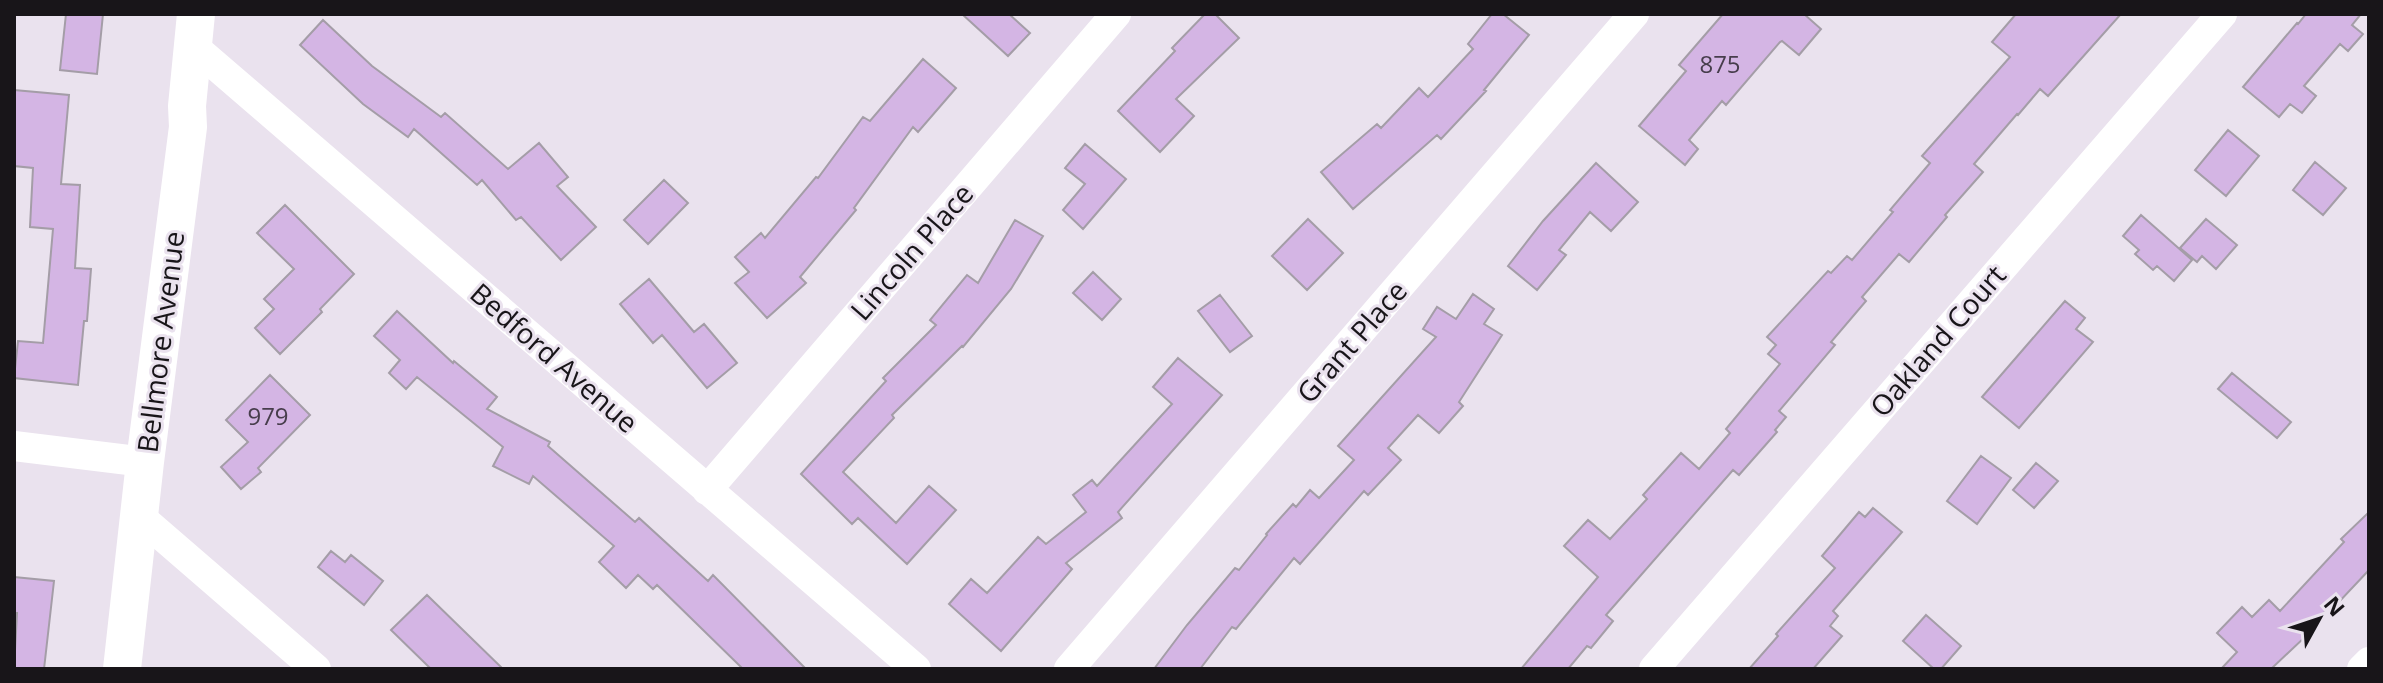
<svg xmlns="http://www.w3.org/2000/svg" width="2383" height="683" font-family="'Open Sans',sans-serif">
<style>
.building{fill:#d4b5e4;stroke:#a49da7;stroke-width:2}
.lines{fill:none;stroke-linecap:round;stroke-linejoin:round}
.minor{stroke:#fff;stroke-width:30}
.major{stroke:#fff;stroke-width:38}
.labels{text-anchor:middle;stroke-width:6;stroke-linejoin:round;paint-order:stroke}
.number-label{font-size:24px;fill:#473d4c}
.street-label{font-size:28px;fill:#181519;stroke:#eae2ee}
</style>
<rect width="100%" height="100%" fill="#eae2ee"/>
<path class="building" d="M 66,14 L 103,14 L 97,74 L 60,70 Z
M 962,14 L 1009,14 L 1030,33 L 1008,56 Z
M 1205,14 L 1215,14 L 1239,38 L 1176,99 L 1194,116 L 1160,152 L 1118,111 L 1175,51 L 1172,48 Z
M 1492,14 L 1503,14 L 1529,35 L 1484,90 L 1486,91 L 1441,139 L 1437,135 L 1353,209 L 1321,172 L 1377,124 L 1381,128 L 1419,88 L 1428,97 L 1473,49 L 1468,44 Z
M 1723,14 L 1804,14 L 1821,29 L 1799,55 L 1782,41 L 1780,42 L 1726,105 L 1722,101 L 1689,140 L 1698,149 L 1685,165 L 1639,126 L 1686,71 L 1679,65 Z
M 2016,14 L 2121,14 L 2048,96 L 2040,89 L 2018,115 L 2017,114 L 1974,164 L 1983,172 L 1945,215 L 1947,217 L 1909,262 L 1899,254 L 1862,297 L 1866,301 L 1831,342 L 1835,345 L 1779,411 L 1786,417 L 1775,430 L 1777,432 L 1739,475 L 1733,470 L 1606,615 L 1613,621 L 1591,648 L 1587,646 L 1568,669 L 1521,669 L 1598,577 L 1564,546 L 1588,520 L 1610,539 L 1647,499 L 1643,495 L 1681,453 L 1699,469 L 1730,433 L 1726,429 L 1780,364 L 1768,354 L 1776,345 L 1767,337 L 1828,271 L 1831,273 L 1847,256 L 1852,260 L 1893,212 L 1890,210 L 1930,163 L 1922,156 L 2010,57 L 1992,42 Z
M 2306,14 L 2361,14 L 2352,25 L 2363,34 L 2348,51 L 2340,44 L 2304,86 L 2316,96 L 2302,113 L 2290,104 L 2279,117 L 2243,87 L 2297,23 L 2298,24 Z
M 323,20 L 372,66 L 441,117 L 445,113 L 508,169 L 539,143 L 568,177 L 557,186 L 596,227 L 561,260 L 521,217 L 516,220 L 482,180 L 477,185 L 414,129 L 408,137 L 363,104 L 300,45 Z
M 923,59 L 956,88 L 918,132 L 913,127 L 854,208 L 856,210 L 800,277 L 806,283 L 767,318 L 735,283 L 749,272 L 735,257 L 761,233 L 765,238 L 816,177 L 818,178 L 863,117 L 870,121 Z
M 14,90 L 69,95 L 61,184 L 80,185 L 75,268 L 91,269 L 87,321 L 84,321 L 78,385 L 14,378 L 18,341 L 43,343 L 53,229 L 30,227 L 33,168 L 14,166 Z
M 2228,130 L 2259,156 L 2226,196 L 2195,170 Z
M 1085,144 L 1126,179 L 1083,229 L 1063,210 L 1085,184 L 1065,168 Z
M 2315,162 L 2346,188 L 2323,215 L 2293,190 Z
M 1596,163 L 1638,202 L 1611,231 L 1590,212 L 1559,250 L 1566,255 L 1537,290 L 1508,266 L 1543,221 Z
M 664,180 L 688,203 L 648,244 L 624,220 Z
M 285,205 L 354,274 L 320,309 L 322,312 L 280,354 L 255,328 L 274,309 L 264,299 L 294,269 L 257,233 Z
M 2141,215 L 2192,260 L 2174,281 L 2157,266 L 2153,270 L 2135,254 L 2139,250 L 2123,236 Z
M 1308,219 L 1343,253 L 1307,290 L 1272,256 Z
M 2206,219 L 2237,245 L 2216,269 L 2202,256 L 2197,262 L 2180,248 Z
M 1015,220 L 1043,236 L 1011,289 L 963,347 L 962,346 L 892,415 L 894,418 L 843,472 L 896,523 L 929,486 L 956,510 L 907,564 L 858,518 L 852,524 L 801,474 L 886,381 L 883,378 L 936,325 L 930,320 L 967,275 L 978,283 Z
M 1093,272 L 1121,299 L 1102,320 L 1073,293 Z
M 649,279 L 694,332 L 704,324 L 737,363 L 707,388 L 662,335 L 653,343 L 620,304 Z
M 1473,294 L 1494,309 L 1484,324 L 1502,335 L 1459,402 L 1463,406 L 1439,433 L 1418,415 L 1388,448 L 1401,460 L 1368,495 L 1364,491 L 1300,564 L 1294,558 L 1236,629 L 1232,627 L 1200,669 L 1154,669 L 1187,625 L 1235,568 L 1239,570 L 1267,535 L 1266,534 L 1293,504 L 1296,507 L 1310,490 L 1319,498 L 1354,460 L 1338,446 L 1436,337 L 1423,329 L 1437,307 L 1456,319 Z
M 1220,295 L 1252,336 L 1230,352 L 1198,311 Z
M 2065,301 L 2085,318 L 2076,329 L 2093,342 L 2019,428 L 1982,397 Z
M 397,311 L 453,363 L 454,361 L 497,397 L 487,409 L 550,442 L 548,446 L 635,522 L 639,518 L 708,581 L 713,575 L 806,669 L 743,669 L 657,585 L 653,589 L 638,575 L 626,588 L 599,562 L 614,546 L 533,476 L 529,484 L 493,466 L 503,447 L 417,377 L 406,389 L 389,373 L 400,360 L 374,336 Z
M 1178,358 L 1222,395 L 1118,512 L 1122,518 L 1066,563 L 1072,569 L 1001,651 L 949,604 L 971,579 L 987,593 L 1038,537 L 1046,544 L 1086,512 L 1073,495 L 1092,480 L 1097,486 L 1172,404 L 1153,387 Z
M 2232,373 L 2291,422 L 2277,438 L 2218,389 Z
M 270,375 L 310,415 L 258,468 L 261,472 L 241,489 L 221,467 L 248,442 L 226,420 Z
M 1981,456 L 2011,478 L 1977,524 L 1947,501 Z
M 2036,463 L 2058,481 L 2034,508 L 2013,490 Z
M 1873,508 L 1902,532 L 1833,611 L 1838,616 L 1830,626 L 1842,636 L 1813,669 L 1749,669 L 1778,636 L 1776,634 L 1835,568 L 1822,556 L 1859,512 L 1865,517 Z
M 2369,512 L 2369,570 L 2338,603 L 2335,601 L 2304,634 L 2306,636 L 2271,669 L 2221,669 L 2237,652 L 2217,633 L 2242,607 L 2252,617 L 2269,600 L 2280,611 L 2344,542 L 2341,539 Z
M 331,551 L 345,562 L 351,555 L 383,581 L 364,605 L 318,567 Z
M 14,577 L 54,581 L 44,669 L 14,669 L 17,613 L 14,613 Z
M 427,595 L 503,669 L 431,669 L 391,630 Z
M 1926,615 L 1961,646 L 1941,669 L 1934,669 L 1903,641 Z"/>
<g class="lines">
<path class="minor" d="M 193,46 L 916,669
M 14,446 L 145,462
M 707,490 L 1116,14
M 139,516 L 316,669
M 1069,669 L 1634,14
M 1654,669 L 2222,14
M 2362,669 L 2369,662"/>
<path class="major" d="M 122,669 L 145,462 L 188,127 L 187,106 L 196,14"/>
</g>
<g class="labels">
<g class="number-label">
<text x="1720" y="73">875</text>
<text x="268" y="425">979</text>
</g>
<g class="street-label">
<text transform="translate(912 252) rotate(-49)" y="10">Lincoln Place</text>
<text transform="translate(1938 341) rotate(-49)" y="10">Oakland Court</text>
<text transform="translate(161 342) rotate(-83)" y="10">Bellmore Avenue</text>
<text transform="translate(1352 342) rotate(-49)" y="10">Grant Place</text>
<text transform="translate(554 358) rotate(41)" y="10">Bedford Avenue</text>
</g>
</g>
<rect width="2383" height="683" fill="none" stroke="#181519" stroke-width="32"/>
<g transform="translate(2319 619) rotate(50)" stroke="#eae2ee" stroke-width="6" paint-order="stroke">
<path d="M0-6L14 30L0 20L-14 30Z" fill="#181519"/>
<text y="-12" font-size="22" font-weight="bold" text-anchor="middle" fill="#181519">N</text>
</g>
</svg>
